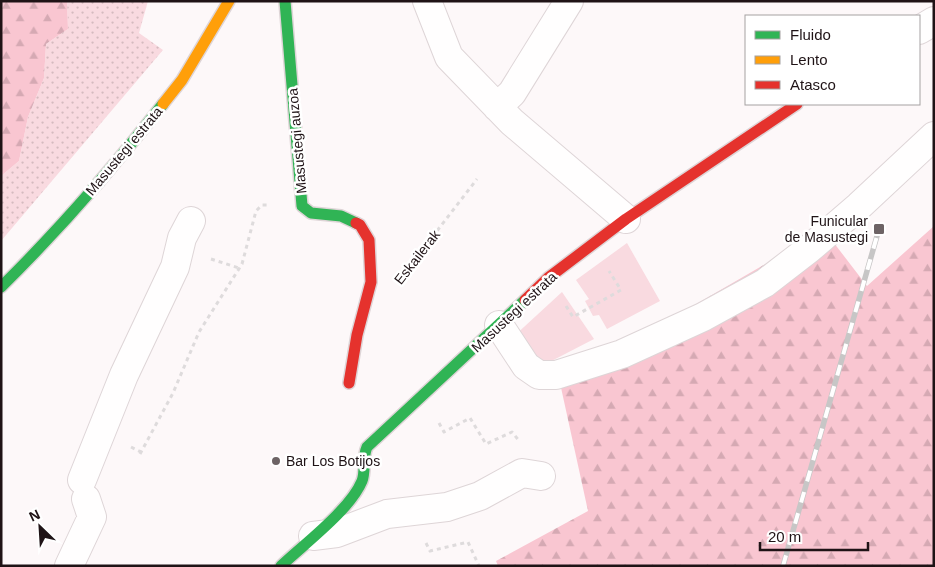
<svg xmlns="http://www.w3.org/2000/svg" width="935" height="567" font-family="Arial,sans-serif">
<style>
.grass{fill:url(#grass-dots)}
.forest{fill:url(#forest-firs)}
.park{fill:#f9dae0}
.lines{fill:none;stroke-linecap:round;stroke-linejoin:round}
.street-casing{stroke:#ded5d7;stroke-width:30}
.fast-casing{stroke:#ded5d7;stroke-width:14}
.slow-casing{stroke:#ded5d7;stroke-width:14}
.jam-casing{stroke:#ded5d7;stroke-width:14}
.path{stroke:#dedbdc;stroke-width:3;stroke-dasharray:4 4;stroke-linecap:butt}
.street{stroke:#fffefe;stroke-width:28}
.fast{stroke:#30b455;stroke-width:11}
.slow{stroke:#ff9f0a;stroke-width:11}
.jam{stroke:#e5322d;stroke-width:11}
.rail-casing{stroke:#c7c6c6;stroke-width:5.5}
.rail{stroke:#fff;stroke-width:4;stroke-dasharray:11;stroke-linecap:butt}
.poi-dot{fill:#6d6365;stroke:#fff;stroke-width:2}
.labels{text-anchor:middle;stroke-width:5;stroke-linejoin:round;paint-order:stroke}
.street-label{font-size:14px;fill:#1f1316;stroke:#fff}
.poi-label{font-size:14px;fill:#1f1316;stroke:#fff;text-anchor:end}
</style>
<defs>
<pattern id="grass-dots" width="8" height="8" patternUnits="userSpaceOnUse" patternTransform="scale(1.25)"><rect width="8" height="8" fill="#f9dae0"/><path d="M2 2h.1M6 6h.1" fill="none" stroke="#d5babf" stroke-width="1.8" stroke-linecap="round"/></pattern>
<pattern id="forest-firs" width="22" height="20" patternUnits="userSpaceOnUse" patternTransform="scale(1.25)"><rect width="22" height="20" fill="#f9c6d1"/><path d="M5 1l3.5 6h-7zM16 11l3.5 6h-7z" fill="#d5a9b3"/></pattern>
</defs>
<rect width="100%" height="100%" fill="#fdf8f9"/>
<path class="grass" d="M 67,1 L 148,1 L 139,33 L 163,50 L 1,241 L 1,176 L 19,161 L 28,117 L 44,78 L 46,44 L 68,29 Z"/>
<path class="forest" d="M 1,1 L 67,1 L 68,29 L 46,44 L 44,78 L 28,117 L 19,161 L 1,176 Z
M 934,226 L 934,566 L 498,566 L 496,561 L 588,511 L 560,383 L 824,230 L 867,286 Z"/>
<path class="park" d="M 627,243 L 660,301 L 607,329 L 599,315 L 593,316 L 585,301 L 589,299 L 576,280 Z
M 562,292 L 594,339 L 536,369 L 512,338 Z"/>
<g class="lines">
<g class="street-casing">
<path id="street" d="M 427,1 L 449,57 L 512,122 L 626,219
M 919,30 L 934,21
M 497,107 L 512,93 L 569,1
M 499,325 L 526,366 L 539,375 L 556,375 L 622,354 L 703,317 L 765,283 L 809,249 L 859,206 L 934,136
M 82,480 L 124,375 L 175,267 L 182,238 L 191,221
M 313,536 L 337,533 L 387,514 L 447,507 L 480,496 L 522,473 L 541,476
M 69,566 L 92,517 L 86,499"/>
</g>
<g class="fast-casing">
<path id="fast" d="M 285,1 L 302,206 L 311,213 L 341,216 L 356,223
M 1,287 C 60,229 112,169 163,104
M 281,566 C 304,544 350,510 362,481 C 366,471 362,458 367,447 L 525,300"/>
</g>
<g class="slow-casing">
<path id="slow" d="M 163,104 L 182,80 L 229,1"/>
</g>
<g class="jam-casing">
<path id="jam" d="M 525,300 L 548,278 L 626,219 L 797,104
M 349,383 L 357,335 L 371,282 L 369,240 L 360,225 L 356,223"/>
</g>
<path class="path" d="M 211,259 L 239,268
M 403,275 L 477,179
M 566,306 L 573,317 L 621,290 L 609,271
M 439,423 L 444,432 L 470,418 L 486,444 L 512,432 L 520,442
M 131,447 L 141,452
M 140,454 L 173,393 L 199,332 L 242,264 L 256,211 L 262,205 L 270,205
M 426,543 L 430,551 L 468,542 L 479,566"/>
<use href="#street" class="street"/>
<use href="#fast" class="fast"/>
<use href="#slow" class="slow"/>
<use href="#jam" class="jam"/>
<g class="rail-casing">
<path id="rail" d="M 783,566 L 879,229"/>
</g>
<use href="#rail" class="rail"/>
</g>
<g class="poi-dot">
<rect x="873" y="223" width="12" height="12" rx="2.5"/>
<circle cx="276" cy="461" r="5"/>
</g>
<g class="labels">
<g class="street-label">
<text transform="translate(297 141) rotate(-95)" y="5">Masustegi auzoa</text>
<text transform="translate(124 151) rotate(-50)" y="5">Masustegi estrata</text>
<text transform="translate(417 257) rotate(-52)" y="5">Eskailerak</text>
<text transform="translate(514 312) rotate(-43)" y="5">Masustegi estrata</text>
</g>
<g class="poi-label">
<text x="868" y="226">Funicular<tspan x="868" dy="16">de Masustegi</tspan></text>
<text x="286" y="466" text-anchor="start">Bar Los Botijos</text>
</g>
</g>
<rect width="935" height="567" fill="none" stroke="#1f1316" stroke-width="5"/>
<rect x="745" y="15" width="175" height="90" fill="#ffffff" stroke="#a5a1a2"/>
<rect x="755" y="31" width="25" height="8" fill="#30b455" stroke="#a5a1a2"/>
<text x="790" y="40" font-size="15" fill="#1f1316">Fluido</text>
<rect x="755" y="56" width="25" height="8" fill="#ff9f0a" stroke="#a5a1a2"/>
<text x="790" y="65" font-size="15" fill="#1f1316">Lento</text>
<rect x="755" y="81" width="25" height="8" fill="#e5322d" stroke="#a5a1a2"/>
<text x="790" y="90" font-size="15" fill="#1f1316">Atasco</text>
<g transform="translate(40 527) rotate(335)" stroke="#ffffff" stroke-width="4" paint-order="stroke">
<path d="M0-4L9 19L0 12L-9 19Z" fill="#1f1316"/>
<text y="-8" font-size="14" font-weight="bold" text-anchor="middle" fill="#1f1316">N</text>
</g>
<path d="M760 542v8h108v-8" fill="none" stroke="#1f1316" stroke-width="2.5"/>
<text x="768" y="542" font-size="15" fill="#1f1316" stroke="#ffffff" stroke-width="4" paint-order="stroke">20 m</text>
</svg>
